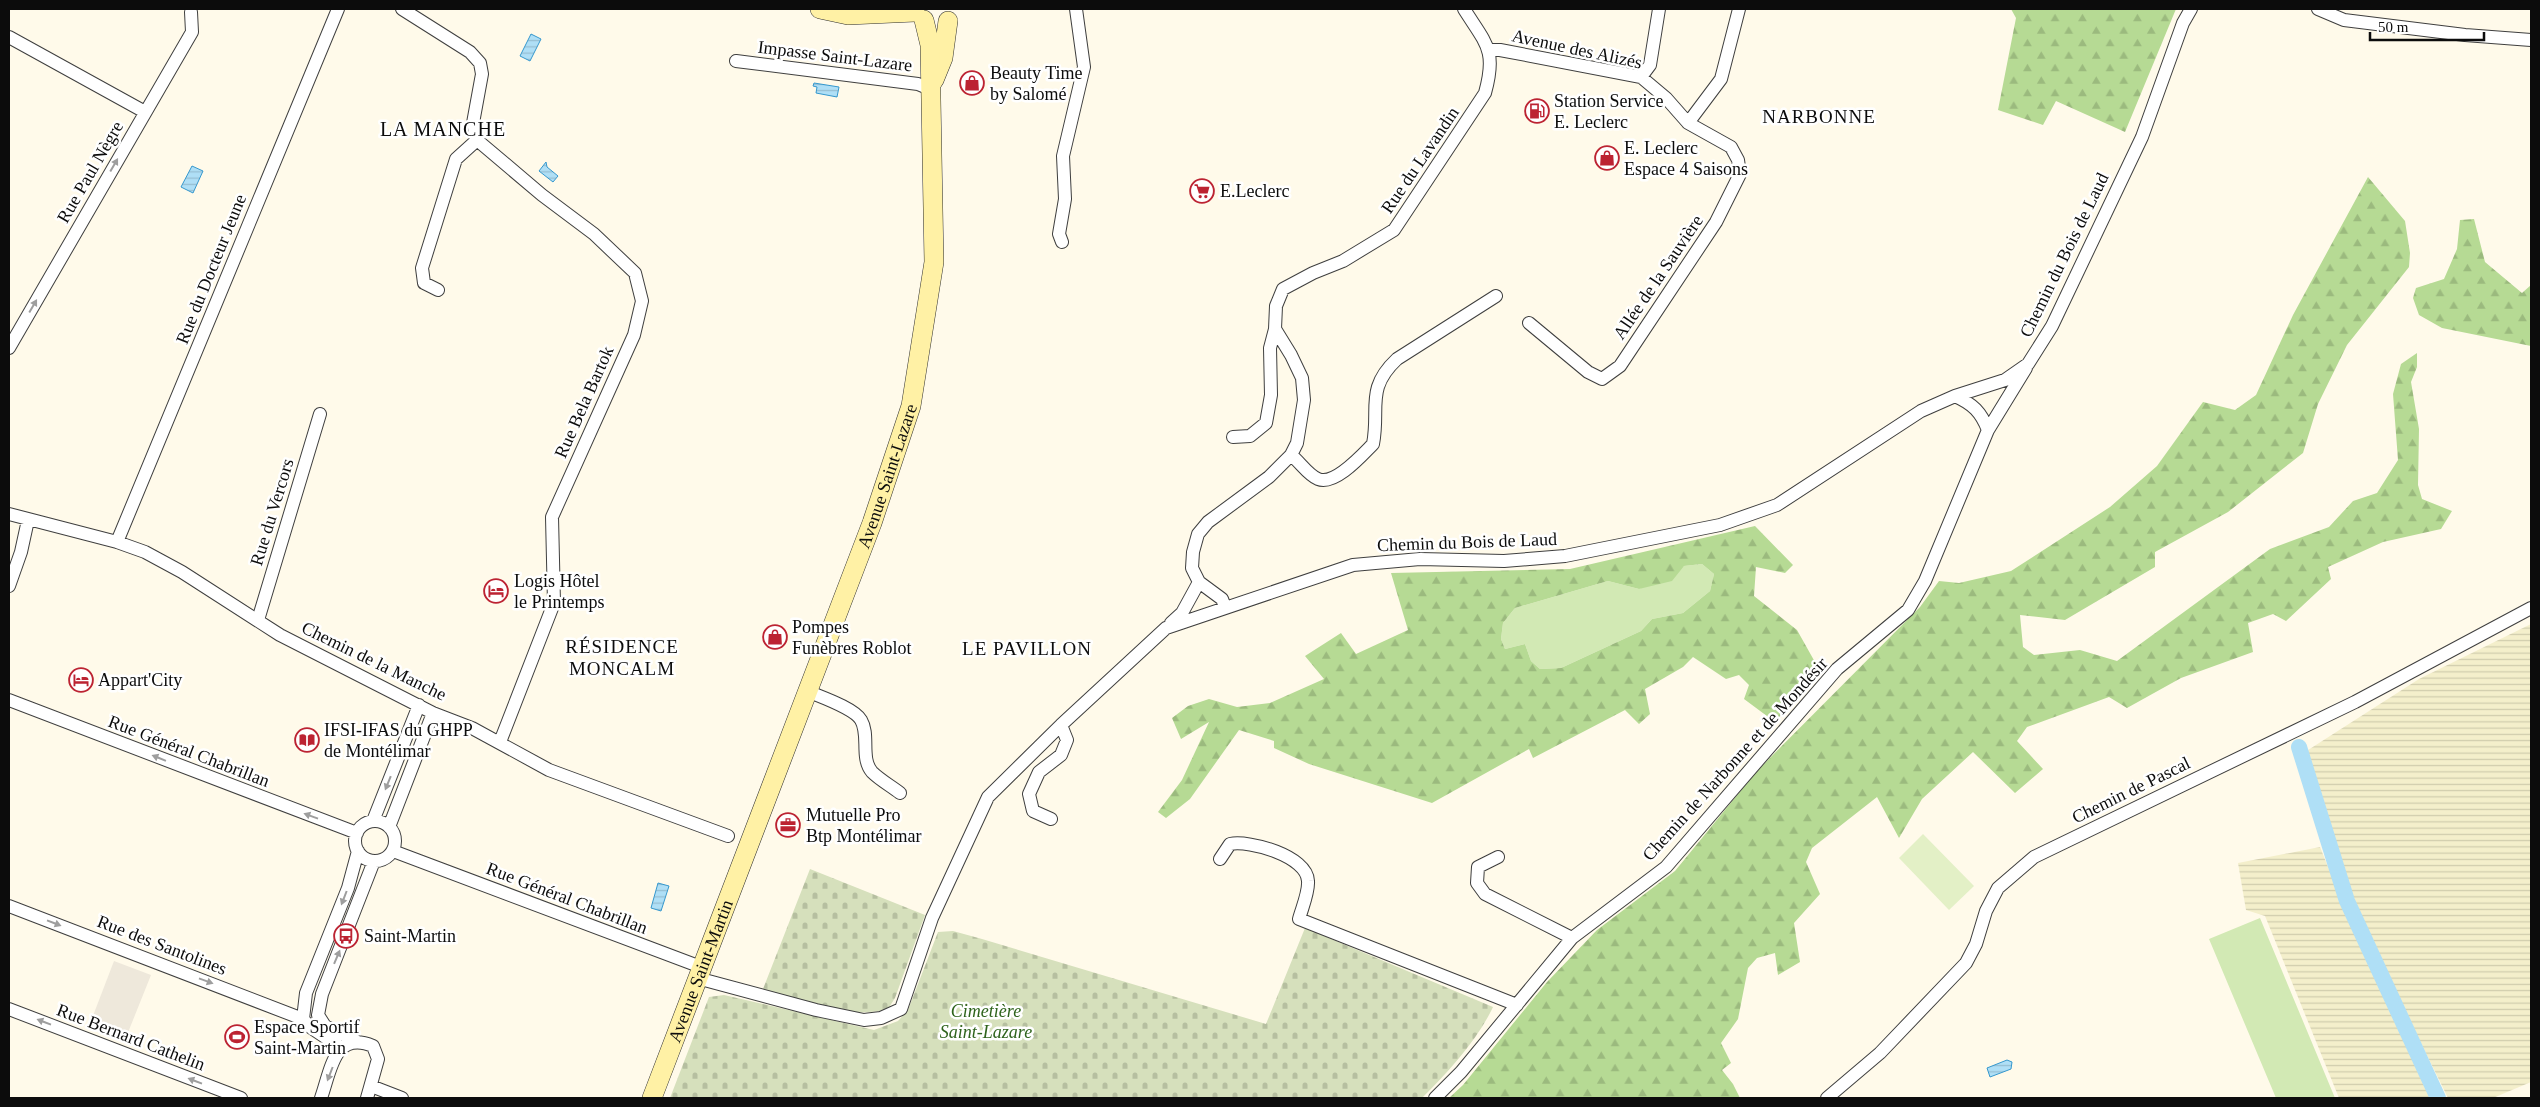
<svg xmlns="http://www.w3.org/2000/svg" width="2540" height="1107" font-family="Georgia,serif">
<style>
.farmland{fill:url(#farmland-rules)}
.grass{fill:#d2e9b4}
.forest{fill:url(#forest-firs);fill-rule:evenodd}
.cemetery{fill:url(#cemetery-stones)}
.pitch{fill:#e3f0c6}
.plaza{fill:#eee8db}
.water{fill:url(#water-rules);stroke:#3598ce}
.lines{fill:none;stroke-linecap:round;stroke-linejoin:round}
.canal{stroke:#afdff6;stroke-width:16}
.street-casing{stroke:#3f3f3f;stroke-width:14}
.secondary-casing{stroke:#2e2e2e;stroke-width:20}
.street{stroke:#fff;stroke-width:12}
.secondary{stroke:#fff1a5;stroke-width:19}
.oneway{fill:#9e9e9e}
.labels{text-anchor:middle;stroke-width:5;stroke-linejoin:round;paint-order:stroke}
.street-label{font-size:18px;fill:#0c0c0c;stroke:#fff}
.poi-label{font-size:18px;fill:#0c0c0c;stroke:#fff;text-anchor:start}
.park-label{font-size:18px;font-style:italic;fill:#2e631c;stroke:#fff}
.neighbourhood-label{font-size:19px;letter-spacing:1px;fill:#0c0c0c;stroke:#fff}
.quarter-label{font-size:20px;letter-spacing:1px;fill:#0c0c0c;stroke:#fff}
</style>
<defs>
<pattern id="farmland-rules" width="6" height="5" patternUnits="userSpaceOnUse" patternTransform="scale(1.25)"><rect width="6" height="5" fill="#f4efcb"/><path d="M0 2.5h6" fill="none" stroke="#d0ccad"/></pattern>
<pattern id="forest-firs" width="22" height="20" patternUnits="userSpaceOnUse" patternTransform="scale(1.25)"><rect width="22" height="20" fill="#b6da94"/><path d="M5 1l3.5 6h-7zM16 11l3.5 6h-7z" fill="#9bba7e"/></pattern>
<pattern id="cemetery-stones" width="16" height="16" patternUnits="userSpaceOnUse" patternTransform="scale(1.25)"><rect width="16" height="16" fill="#d6e0bc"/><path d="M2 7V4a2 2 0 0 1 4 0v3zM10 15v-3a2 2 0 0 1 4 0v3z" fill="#b6bfa0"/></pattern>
<pattern id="water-rules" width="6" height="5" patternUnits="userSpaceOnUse" patternTransform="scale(1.25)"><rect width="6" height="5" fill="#afdff6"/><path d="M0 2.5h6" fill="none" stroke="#95bed2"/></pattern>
</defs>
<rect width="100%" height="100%" fill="#fffaea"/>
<path class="farmland" d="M 2531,624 L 2531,1082 L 2493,1098 L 2448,1098 L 2357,913 L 2305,752 L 2419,679 Z
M 2320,847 L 2347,914 L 2439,1098 L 2339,1098 L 2265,916 L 2246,910 L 2238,863 Z"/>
<path class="grass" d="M 1702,564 L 1714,574 L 1710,591 L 1683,613 L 1652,619 L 1641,631 L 1561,668 L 1540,669 L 1531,661 L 1525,644 L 1505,649 L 1501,639 L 1503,623 L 1515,608 L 1608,581 L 1639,589 L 1684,566 Z
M 2260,918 L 2335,1098 L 2276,1098 L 2209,939 Z"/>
<path class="forest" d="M 2011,9 L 2176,9 L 2125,132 L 2056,101 L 2043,125 L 1998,110 L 2016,18 Z
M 2368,177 L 2405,221 L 2410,253 L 2409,267 L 2347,345 L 2318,404 L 2303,453 L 2228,512 L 2155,552 L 2155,567 L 2065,620 L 2020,615 L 2023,647 L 2034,655 L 2080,650 L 2117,661 L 2270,549 L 2329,527 L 2353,501 L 2377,493 L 2398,460 L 2393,394 L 2401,364 L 2417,353 L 2417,367 L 2411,382 L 2419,429 L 2418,485 L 2422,499 L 2452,511 L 2441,529 L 2383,542 L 2328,567 L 2331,579 L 2286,621 L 2273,614 L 2248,623 L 2253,652 L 2181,678 L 2127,708 L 2109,697 L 2027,727 L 2017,741 L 2043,769 L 2015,793 L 1973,752 L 1922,799 L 1899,838 L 1877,797 L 1812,848 L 1806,862 L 1820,894 L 1794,923 L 1800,962 L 1778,975 L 1775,953 L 1757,958 L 1748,968 L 1738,1019 L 1721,1043 L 1731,1063 L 1722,1070 L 1733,1084 L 1740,1098 L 1449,1098 L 1463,1085 L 1547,982 L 1597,930 L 1675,871 L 1756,772 L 1920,607 L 1939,581 L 1959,583 L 2011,571 L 2110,507 L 2157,466 L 2203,402 L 2235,410 L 2256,395 L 2293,315 Z
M 2474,219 L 2485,262 L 2522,293 L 2531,285 L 2531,346 L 2442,328 L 2419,315 L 2413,298 L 2416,288 L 2444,279 L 2457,249 L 2460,220 Z
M 1755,526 L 1793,565 L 1785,573 L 1756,567 L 1754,596 L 1797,630 L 1820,671 L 1775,722 L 1744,699 L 1749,685 L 1739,675 L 1726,679 L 1693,657 L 1683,667 L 1645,689 L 1650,714 L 1639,724 L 1625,710 L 1533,758 L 1529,749 L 1432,803 L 1309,764 L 1274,748 L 1274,741 L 1239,730 L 1190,799 L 1166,818 L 1158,812 L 1182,780 L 1209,722 L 1181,739 L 1172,718 L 1188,706 L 1209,699 L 1237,707 L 1270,703 L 1324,679 L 1305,656 L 1341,633 L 1356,654 L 1408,630 L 1391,573 L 1570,569 ZM 1702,564 L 1714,574 L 1710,591 L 1683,613 L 1652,619 L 1641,631 L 1561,668 L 1540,669 L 1531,661 L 1525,644 L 1505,649 L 1501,639 L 1503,623 L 1515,608 L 1608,581 L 1639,589 L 1672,581 L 1684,566 Z"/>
<path class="cemetery" d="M 810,869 L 925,915 L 895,998 L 888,1009 C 847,1020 802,1000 763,989 Z
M 1305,928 L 1493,1007 C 1477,1041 1448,1072 1422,1098 L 670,1098 L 709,997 L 724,995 L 874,1030 L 898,1021 L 908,1010 L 938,932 L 953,931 L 982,939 L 1266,1024 Z"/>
<path class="pitch" d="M 1923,834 L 1974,886 L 1949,910 L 1899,858 Z"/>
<path class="plaza" d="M 114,961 L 151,975 L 127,1035 L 91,1021 Z"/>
<path class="water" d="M 531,34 L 541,39 L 530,61 L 520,56 Z
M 814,83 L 839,87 L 837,97 L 816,93 L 817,87 L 813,86 Z
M 546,162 L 547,167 L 558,176 L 553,182 L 539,171 Z
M 192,166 L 203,171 L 193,193 L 181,187 Z
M 658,883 L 669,886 L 661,911 L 651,908 Z
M 2007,1060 L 2012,1062 L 2011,1069 L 1990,1077 L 1987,1068 Z"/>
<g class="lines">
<path class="canal" d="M 2299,747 L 2347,901 L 2438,1098"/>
<g class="street-casing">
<path id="street" d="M 402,9 L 470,52 L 480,63 L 482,74 L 473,123 L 477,140 L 542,195 L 594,234 L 635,273 L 642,301 L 634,335 L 552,517 L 554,603 L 500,742
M 2318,9 L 2344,20 L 2465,35 L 2531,40
M 9,37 L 145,112
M 1490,50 L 1500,50 L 1641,77 L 1666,98 L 1688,123 L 1731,147 L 1738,160 L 1740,174 L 1716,222 L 1620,366 L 1602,379 L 1588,372 L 1529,323
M 736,61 L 918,84 L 930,89
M 1641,77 L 1650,65 L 1659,9
M 1688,123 L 1721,79 L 1739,9
M 1062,242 L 1059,234 L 1065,199 L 1063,156 L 1084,67 L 1076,9
M 438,290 L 424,283 L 422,268 L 456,159 L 477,140
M 9,348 L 192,32 L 191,12
M 1988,430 L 2026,368
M 1233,437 L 1250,436 L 1266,423 L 1271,395 L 1270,348 L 1275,329
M 1291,455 C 1300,462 1308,475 1318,479 C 1335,486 1362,455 1373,444 C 1380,408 1365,389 1397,359 L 1496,296
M 9,514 L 117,542 L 145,552 L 182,572 L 280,635 L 433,713 L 472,728 L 549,770 L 728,836
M 117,542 L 338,9
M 9,586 L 21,552 L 28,520
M 1225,607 L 1222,599 L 1199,582 L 1192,568 L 1193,552 L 1198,534 L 1208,522 L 1269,477 L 1291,455 L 1297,443 L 1304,400 L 1302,378 L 1291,355 L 1275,329 L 1276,306 L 1283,289 L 1313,273 L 1343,261 L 1394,230 L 1485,93 C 1497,50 1486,44 1464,9
M 258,620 L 320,414
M 1171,623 L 1182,613 L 1199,582
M 807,691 C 821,697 854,708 861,720 C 870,735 860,758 872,772 C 880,780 891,786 900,793
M 9,700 L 357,833
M 1051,819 L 1033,811 L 1029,794 L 1039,772 L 1061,755 L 1067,740 L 1061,725
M 373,821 L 419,705
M355 841a20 20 0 1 1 40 0a20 20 0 1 1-40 0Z
M 389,827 L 433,713
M 393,851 L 701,967
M 1498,857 L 1478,867 L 1477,883 L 1485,894 L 1572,938
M 1220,859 L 1230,844 C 1250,840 1307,856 1308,881 C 1309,892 1302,908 1299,919 L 1517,1005
M 9,906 L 303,1019
M 697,978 L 816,1010 L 864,1020 L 881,1018 L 901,1009 L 932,918 L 988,797 L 1061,725 L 1166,628 L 1353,565 L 1420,559 L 1504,561 L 1565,556 L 1720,525 L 1777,505 L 1921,411 L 1955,396 L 2005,380 L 2028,364 L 2052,326 L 2142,137 L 2183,23 L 2191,9
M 9,1009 L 241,1098
M 356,1041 L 325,1026 L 318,1015 L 322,994 L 374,861
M 339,1050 L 337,1045 L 310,1027 L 303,1019 L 306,993 L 348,888 L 358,851
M 371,1086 L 402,1098
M 321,1098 C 331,1070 334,1030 373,1046 L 378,1059 L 367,1098
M 1435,1098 L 1461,1072 L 1572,938 L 1666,867 L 1837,669 L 1908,610 L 1925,581 L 1988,430 C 1981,412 1973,404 1955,396
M 1827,1098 L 1880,1053 L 1966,963 L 1976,944 L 1986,911 L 1998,888 L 2034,857 L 2355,702 L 2531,608"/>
</g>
<g class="secondary-casing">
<g id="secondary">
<path d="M 820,9 L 848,15 L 915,12"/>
<path d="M 934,80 L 943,58 L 948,21"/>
<path id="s1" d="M 652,1098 L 872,523 L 911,406 L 934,262 L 930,45 L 924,20"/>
</g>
</g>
<use href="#street" class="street"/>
<use href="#secondary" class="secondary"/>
</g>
<defs><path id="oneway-solid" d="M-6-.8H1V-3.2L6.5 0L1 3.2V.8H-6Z" transform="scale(1.25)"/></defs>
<g class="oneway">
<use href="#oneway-solid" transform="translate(114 165) rotate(-60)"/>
<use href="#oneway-solid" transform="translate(33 306) rotate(-60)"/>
<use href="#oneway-solid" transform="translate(159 758) rotate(-158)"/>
<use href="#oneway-solid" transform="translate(388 783) rotate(112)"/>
<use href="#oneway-solid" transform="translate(311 816) rotate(-160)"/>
<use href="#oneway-solid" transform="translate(344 898) rotate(111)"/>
<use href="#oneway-solid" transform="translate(54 923) rotate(21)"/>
<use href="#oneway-solid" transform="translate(337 957) rotate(-67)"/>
<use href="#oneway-solid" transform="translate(206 981) rotate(20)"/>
<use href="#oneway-solid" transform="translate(44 1022) rotate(-159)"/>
<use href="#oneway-solid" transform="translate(330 1074) rotate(111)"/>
<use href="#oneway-solid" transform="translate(195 1081) rotate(-159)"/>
</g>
<defs>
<g id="shop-ring" transform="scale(1.25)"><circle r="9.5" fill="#fff" stroke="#bc2332" stroke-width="1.5"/><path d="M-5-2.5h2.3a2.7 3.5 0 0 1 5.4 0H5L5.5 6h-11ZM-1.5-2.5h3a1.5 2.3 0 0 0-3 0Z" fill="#bc2332"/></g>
<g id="fuel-ring" transform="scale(1.25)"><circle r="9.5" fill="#fff" stroke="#bc2332" stroke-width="1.5"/><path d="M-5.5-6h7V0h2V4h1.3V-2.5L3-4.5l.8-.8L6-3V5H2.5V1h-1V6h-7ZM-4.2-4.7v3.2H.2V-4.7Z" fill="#bc2332"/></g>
<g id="supermarket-ring" transform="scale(1.25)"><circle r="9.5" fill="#fff" stroke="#bc2332" stroke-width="1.5"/><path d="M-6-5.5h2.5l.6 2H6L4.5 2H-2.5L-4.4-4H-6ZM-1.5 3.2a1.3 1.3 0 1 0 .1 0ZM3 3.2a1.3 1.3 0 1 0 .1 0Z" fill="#bc2332"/></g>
<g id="hotel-ring" transform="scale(1.25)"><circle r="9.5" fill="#fff" stroke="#bc2332" stroke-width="1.5"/><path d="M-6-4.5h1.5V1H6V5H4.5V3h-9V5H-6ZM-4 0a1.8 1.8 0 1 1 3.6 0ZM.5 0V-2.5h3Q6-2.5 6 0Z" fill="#bc2332"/></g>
<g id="library-ring" transform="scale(1.25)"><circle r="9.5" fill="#fff" stroke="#bc2332" stroke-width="1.5"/><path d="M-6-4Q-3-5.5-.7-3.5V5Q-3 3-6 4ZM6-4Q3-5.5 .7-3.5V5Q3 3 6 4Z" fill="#bc2332"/></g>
<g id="office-ring" transform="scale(1.25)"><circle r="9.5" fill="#fff" stroke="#bc2332" stroke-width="1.5"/><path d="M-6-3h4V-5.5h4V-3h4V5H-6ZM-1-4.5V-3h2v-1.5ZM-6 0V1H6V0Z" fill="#bc2332"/></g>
<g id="bus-ring" transform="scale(1.25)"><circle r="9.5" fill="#fff" stroke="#bc2332" stroke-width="1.5"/><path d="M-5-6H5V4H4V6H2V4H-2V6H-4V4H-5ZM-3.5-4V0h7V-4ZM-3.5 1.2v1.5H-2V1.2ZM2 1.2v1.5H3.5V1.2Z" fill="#bc2332"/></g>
<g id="stadium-ring" transform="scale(1.25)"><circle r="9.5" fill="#fff" stroke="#bc2332" stroke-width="1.5"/><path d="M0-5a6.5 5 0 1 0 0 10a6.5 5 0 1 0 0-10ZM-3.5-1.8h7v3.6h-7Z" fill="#bc2332"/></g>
</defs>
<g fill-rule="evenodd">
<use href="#shop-ring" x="972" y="83"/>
<use href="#fuel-ring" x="1537" y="111"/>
<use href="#shop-ring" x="1607" y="158"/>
<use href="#supermarket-ring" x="1202" y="191"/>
<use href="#hotel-ring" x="496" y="591"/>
<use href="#shop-ring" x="775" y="637"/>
<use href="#hotel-ring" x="81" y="680"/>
<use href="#library-ring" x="307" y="740"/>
<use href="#office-ring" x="788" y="825"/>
<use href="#bus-ring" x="346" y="936"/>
<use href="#stadium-ring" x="237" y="1037"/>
</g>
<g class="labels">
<g class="street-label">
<text transform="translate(1577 49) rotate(12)" y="6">Avenue des Alizés</text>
<text transform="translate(835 56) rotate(7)" y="6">Impasse Saint-Lazare</text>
<text transform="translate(1420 160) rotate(-56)" y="6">Rue du Lavandin</text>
<text transform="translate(90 172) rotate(-60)" y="6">Rue Paul Nègre</text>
<text transform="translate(2064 255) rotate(-64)" y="6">Chemin du Bois de Laud</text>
<text transform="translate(211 269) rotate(-68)" y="6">Rue du Docteur Jeune</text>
<text transform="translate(1658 277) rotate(-56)" y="6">Allée de la Sauvière</text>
<text transform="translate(584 402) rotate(-66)" y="6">Rue Bela Bartok</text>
<text dy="6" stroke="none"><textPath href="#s1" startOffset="665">Avenue Saint-Lazare</textPath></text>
<text transform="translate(272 512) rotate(-73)" y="6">Rue du Vercors</text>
<text transform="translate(1467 542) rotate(-2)" y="6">Chemin du Bois de Laud</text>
<text transform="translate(374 661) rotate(26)" y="6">Chemin de la Manche</text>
<text transform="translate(189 751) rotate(21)" y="6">Rue Général Chabrillan</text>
<text transform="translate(1735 759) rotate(-48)" y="6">Chemin de Narbonne et de Mondésir</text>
<text transform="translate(2131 790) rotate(-26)" y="6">Chemin de Pascal</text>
<text transform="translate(567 898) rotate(21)" y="6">Rue Général Chabrillan</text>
<text transform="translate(162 945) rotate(21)" y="6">Rue des Santolines</text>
<text dy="6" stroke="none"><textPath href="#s1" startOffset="136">Avenue Saint-Martin</textPath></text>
<text transform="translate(131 1037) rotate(21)" y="6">Rue Bernard Cathelin</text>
</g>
<g class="poi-label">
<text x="990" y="79">Beauty Time<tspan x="990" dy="21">by Salomé</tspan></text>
<text x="1554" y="107">Station Service<tspan x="1554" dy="21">E. Leclerc</tspan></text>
<text x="1624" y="154">E. Leclerc<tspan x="1624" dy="21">Espace 4 Saisons</tspan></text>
<text x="1220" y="197">E.Leclerc</text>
<text x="514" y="587">Logis Hôtel<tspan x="514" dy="21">le Printemps</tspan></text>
<text x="792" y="633">Pompes<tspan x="792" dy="21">Funèbres Roblot</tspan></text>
<text x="98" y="686">Appart'City</text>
<text x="324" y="736">IFSI-IFAS du GHPP<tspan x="324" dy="21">de Montélimar</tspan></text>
<text x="806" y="821">Mutuelle Pro<tspan x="806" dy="21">Btp Montélimar</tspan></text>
<text x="364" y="942">Saint-Martin</text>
<text x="254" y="1033">Espace Sportif<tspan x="254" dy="21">Saint-Martin</tspan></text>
</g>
<g class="park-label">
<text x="986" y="1017">Cimetière<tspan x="986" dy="21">Saint-Lazare</tspan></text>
</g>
<g class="neighbourhood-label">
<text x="1819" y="123">NARBONNE</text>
<text x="622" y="653">RÉSIDENCE<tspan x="622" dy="22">MONCALM</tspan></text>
<text x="1027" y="655">LE PAVILLON</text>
</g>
<g class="quarter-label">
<text x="443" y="136">LA MANCHE</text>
</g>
</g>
<rect width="2540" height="1107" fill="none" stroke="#0c0c0c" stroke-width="20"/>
<path d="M2370 32v8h114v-8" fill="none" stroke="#0c0c0c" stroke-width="2.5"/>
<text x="2378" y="32" font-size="15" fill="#0c0c0c" stroke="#ffffff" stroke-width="4" paint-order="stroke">50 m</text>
</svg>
